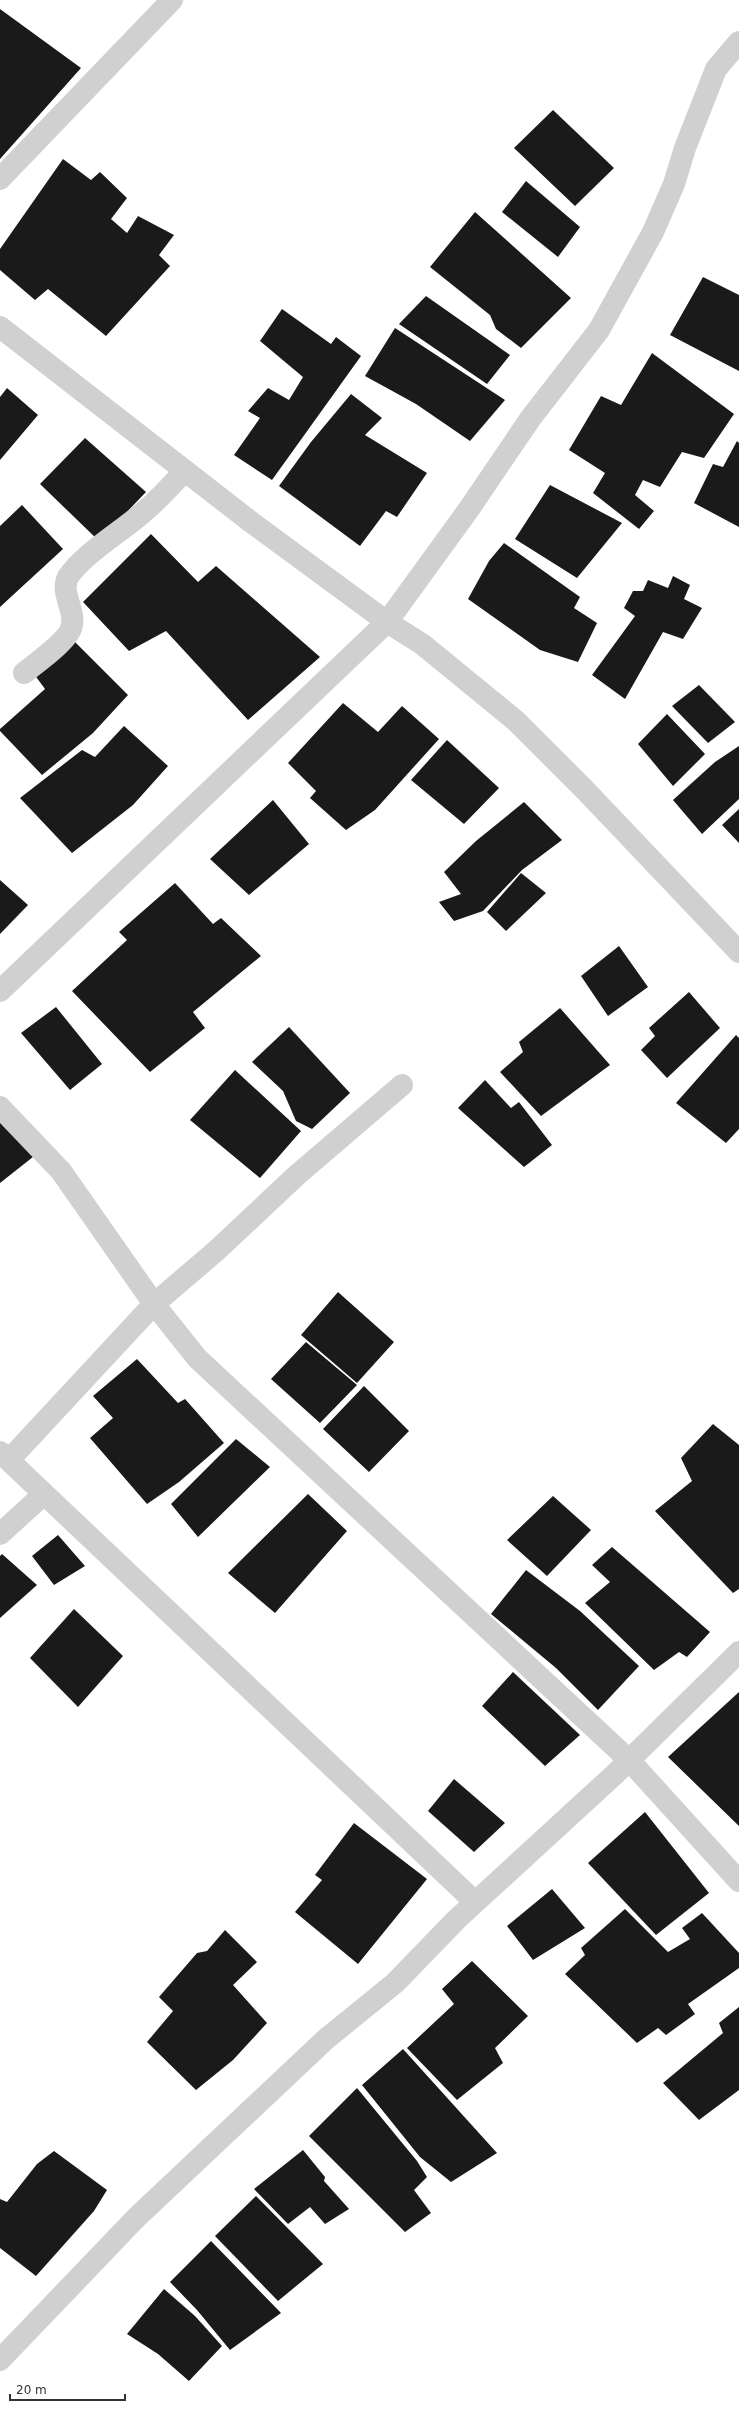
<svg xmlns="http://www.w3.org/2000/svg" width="739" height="2410" font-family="'DejaVu Sans',sans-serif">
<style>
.building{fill:#1a1a1a}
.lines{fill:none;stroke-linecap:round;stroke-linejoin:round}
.street{stroke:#d0d0d0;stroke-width:22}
</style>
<rect width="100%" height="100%" fill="#fff"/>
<path class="building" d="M 0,9 L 81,68 L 0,159 Z
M 553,110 L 614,168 L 575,206 L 514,148 Z
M 63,159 L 91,180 L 100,172 L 127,198 L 111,219 L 127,233 L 138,216 L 174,235 L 159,255 L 170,266 L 106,336 L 48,289 L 35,300 L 0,270 L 0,249 Z
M 526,181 L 580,227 L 558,257 L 502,212 Z
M 475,212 L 571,298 L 521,348 L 496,329 L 490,315 L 430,267 Z
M 703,277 L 739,295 L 739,371 L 670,335 Z
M 426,296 L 510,355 L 487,384 L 399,324 Z
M 282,309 L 331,344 L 336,337 L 361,356 L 272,480 L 234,455 L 260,418 L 248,411 L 268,388 L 289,400 L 303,377 L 260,341 Z
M 395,328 L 505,400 L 470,441 L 416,404 L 365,376 Z
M 652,353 L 734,414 L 704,458 L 682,452 L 660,487 L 643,480 L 635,495 L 654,511 L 639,529 L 593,493 L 605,473 L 569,450 L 601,396 L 621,405 Z
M 7,388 L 38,415 L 0,460 L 0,397 Z
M 351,394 L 382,418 L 365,435 L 427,473 L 397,517 L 386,511 L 360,546 L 279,486 L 311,442 Z
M 85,438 L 146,492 L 99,541 L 40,484 Z
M 737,441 L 739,443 L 739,527 L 694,503 L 713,464 L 723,467 Z
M 550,485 L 622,523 L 577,578 L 515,539 Z
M 22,505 L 63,549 L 0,607 L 0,526 Z
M 151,534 L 198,582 L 216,566 L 320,657 L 248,720 L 166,631 L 129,651 L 83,602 Z
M 504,543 L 580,597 L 574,608 L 597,623 L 578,662 L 540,650 L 468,599 L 489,561 Z
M 673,576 L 690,585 L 684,599 L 702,608 L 683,639 L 663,632 L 625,699 L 592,675 L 635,616 L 624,608 L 633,591 L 643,591 L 648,580 L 668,588 Z
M 73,640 L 128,695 L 93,733 L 42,775 L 0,731 L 0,729 L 45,689 L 34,674 Z
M 699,685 L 735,722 L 708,743 L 672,706 Z
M 343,703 L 378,732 L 402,706 L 439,739 L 375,810 L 346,830 L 310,798 L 316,791 L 288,763 Z
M 667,714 L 705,754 L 673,786 L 638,744 Z
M 124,726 L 168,766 L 133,805 L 72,853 L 20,798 L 82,750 L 95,757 Z
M 447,740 L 499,788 L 464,824 L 411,780 Z
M 739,746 L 739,799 L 702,834 L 673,800 L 715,762 Z
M 273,800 L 309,844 L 249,895 L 210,859 Z
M 524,802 L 562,840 L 522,870 L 483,911 L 454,921 L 439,902 L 461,894 L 444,872 L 476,841 Z
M 739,809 L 739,843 L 722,825 Z
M 521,873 L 546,893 L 506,931 L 487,912 Z
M 0,880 L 28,905 L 0,934 Z
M 175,883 L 213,924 L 221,918 L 261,956 L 193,1012 L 205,1028 L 150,1072 L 72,991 L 127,940 L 119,932 Z
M 619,946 L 648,987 L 608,1016 L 581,976 Z
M 689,992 L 720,1028 L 667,1078 L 641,1050 L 655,1036 L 649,1028 Z
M 56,1007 L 102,1064 L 70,1090 L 21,1033 Z
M 560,1008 L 610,1065 L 541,1116 L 500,1072 L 523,1052 L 519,1042 Z
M 289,1027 L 350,1093 L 312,1129 L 296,1121 L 283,1091 L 252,1062 Z
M 736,1035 L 739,1038 L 739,1129 L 726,1143 L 676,1103 Z
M 235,1070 L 301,1131 L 260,1178 L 190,1120 Z
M 485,1080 L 511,1108 L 519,1102 L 552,1145 L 524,1167 L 458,1108 Z
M 0,1116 L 38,1153 L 0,1183 Z
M 338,1292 L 394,1342 L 357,1383 L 301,1335 Z
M 306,1342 L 357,1385 L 320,1423 L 271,1379 Z
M 137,1359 L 178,1403 L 185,1399 L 224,1443 L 179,1482 L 147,1504 L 90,1438 L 113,1418 L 93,1396 Z
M 364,1386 L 409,1431 L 369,1472 L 323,1429 Z
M 713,1424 L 739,1445 L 739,1589 L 733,1593 L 655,1511 L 692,1481 L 681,1458 Z
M 236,1439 L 270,1467 L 198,1537 L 171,1504 Z
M 308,1494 L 347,1531 L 275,1613 L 228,1573 Z
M 553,1496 L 591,1530 L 547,1576 L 507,1540 Z
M 58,1535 L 85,1566 L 54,1585 L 32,1556 Z
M 612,1547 L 710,1632 L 687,1657 L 679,1652 L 654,1670 L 585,1603 L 610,1582 L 592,1565 Z
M 2,1554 L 37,1585 L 0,1618 L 0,1556 Z
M 526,1570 L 580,1611 L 639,1666 L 598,1710 L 556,1668 L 491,1614 Z
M 74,1609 L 123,1656 L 78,1707 L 30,1658 Z
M 513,1672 L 580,1735 L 545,1766 L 482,1706 Z
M 739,1692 L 739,1826 L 668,1757 Z
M 454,1779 L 505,1823 L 474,1852 L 428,1811 Z
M 645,1812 L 709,1893 L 656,1935 L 588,1863 Z
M 354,1823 L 427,1879 L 358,1964 L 295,1912 L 322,1880 L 315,1875 Z
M 552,1889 L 585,1928 L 533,1960 L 507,1926 Z
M 625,1909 L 668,1952 L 690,1939 L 682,1928 L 702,1913 L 739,1953 L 739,1968 L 688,2004 L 695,2014 L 666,2035 L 658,2028 L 637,2043 L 565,1974 L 585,1955 L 581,1948 Z
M 225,1930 L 257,1962 L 233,1985 L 267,2023 L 233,2060 L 196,2090 L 147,2042 L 173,2011 L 159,1997 L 197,1953 L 207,1951 Z
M 472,1961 L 528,2016 L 495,2048 L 503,2063 L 457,2100 L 407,2048 L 454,2004 L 442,1989 Z
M 739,2007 L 739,2090 L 699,2120 L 663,2083 L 723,2033 L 719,2023 Z
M 403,2049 L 497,2153 L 451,2182 L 420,2157 L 362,2085 Z
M 357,2088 L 417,2161 L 427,2177 L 414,2190 L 431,2213 L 405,2232 L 309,2136 Z
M 303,2150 L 325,2177 L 324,2181 L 349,2209 L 325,2224 L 310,2207 L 288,2224 L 254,2189 Z
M 54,2151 L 107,2190 L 94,2211 L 36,2276 L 0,2248 L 0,2199 L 7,2202 L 37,2164 Z
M 256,2196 L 323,2264 L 278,2301 L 215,2236 Z
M 211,2241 L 281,2313 L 230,2350 L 197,2310 L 170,2282 Z
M 164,2289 L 195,2316 L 222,2346 L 189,2381 L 158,2354 L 127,2334 Z"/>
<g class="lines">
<path class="street" d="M 0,179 L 172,0
M 0,327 L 251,522 L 387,622 L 422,644 L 516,721 L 585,790 L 739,952
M 24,673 C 36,663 70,640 72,625 C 75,609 60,592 68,577 C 83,554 125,529 146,510 C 160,498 172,484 185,471
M 0,991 L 387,622 L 469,509 L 530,419 L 599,330 L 653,232 L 674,184 L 685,148 L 716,69 L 739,42
M 0,1107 L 61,1171 L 154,1304 L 197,1358 L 629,1760 L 739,1881
M 0,1452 L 475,1902
M 9,1460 L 154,1304 L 216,1251 L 297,1175 L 402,1085
M 0,1534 L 44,1494
M 0,2360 L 136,2218 L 326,2039 L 395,1983 L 457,1919 L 614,1775 L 739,1652"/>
</g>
<path d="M10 2394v6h115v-6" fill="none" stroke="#333333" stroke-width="2"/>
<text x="16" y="2394" font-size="12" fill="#333333" stroke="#ffffff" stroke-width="3" paint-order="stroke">20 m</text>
</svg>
